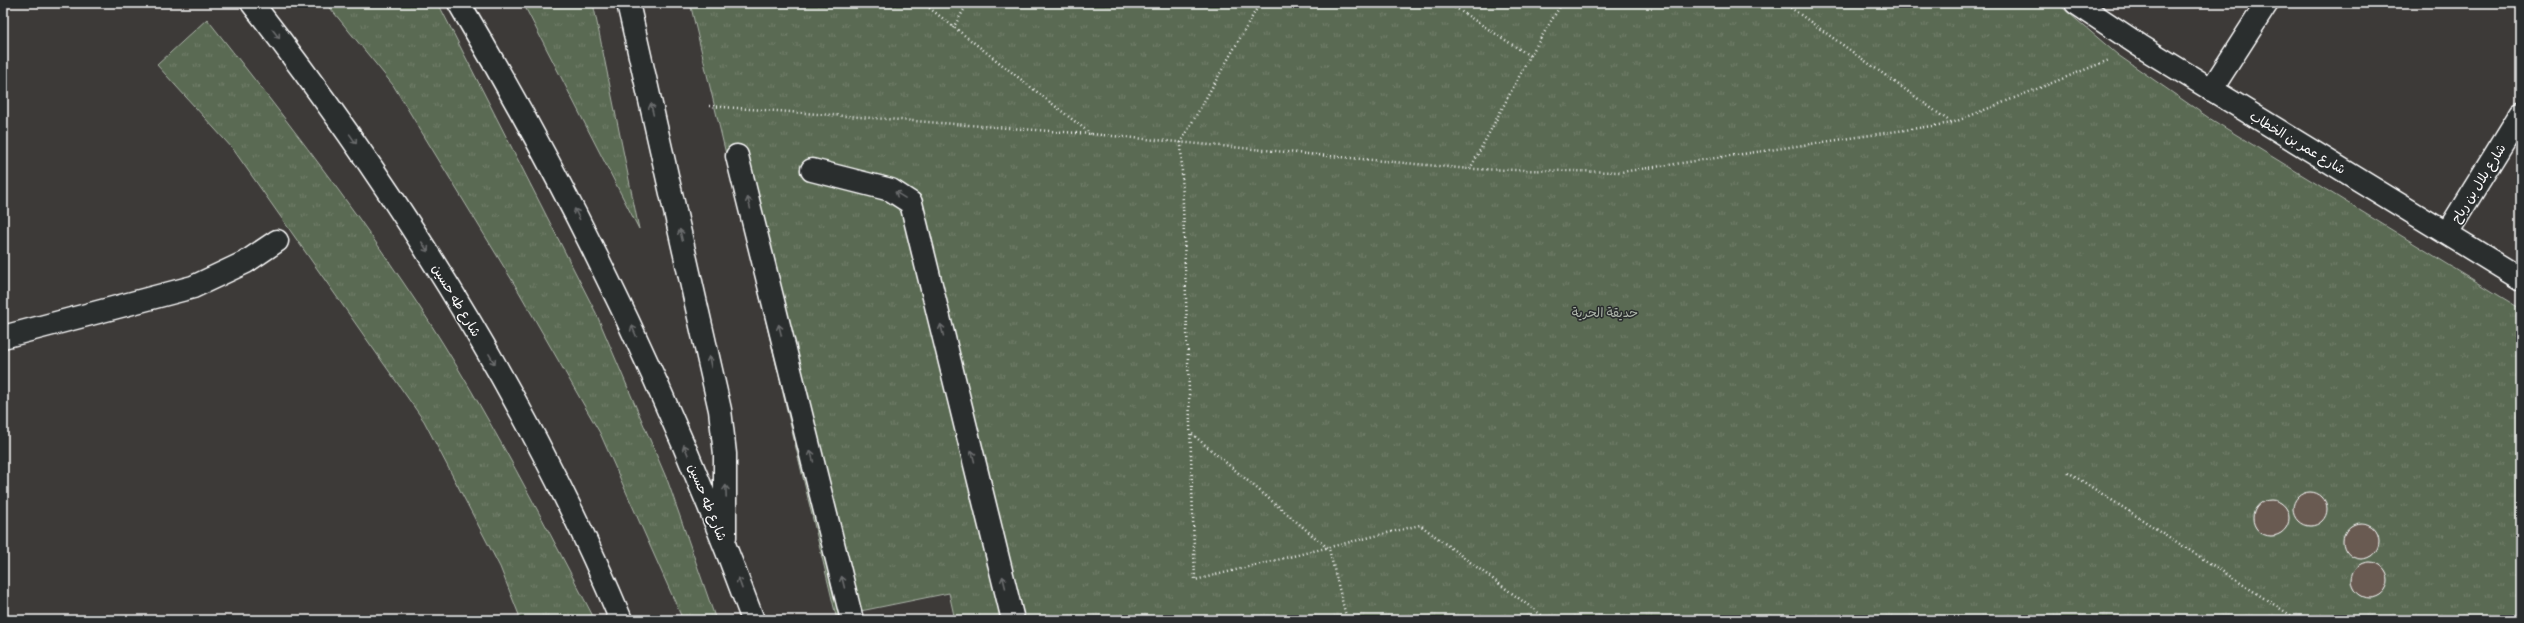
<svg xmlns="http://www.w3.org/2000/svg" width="2524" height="623" font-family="Dekko,'Playpen Sans Arabic',sans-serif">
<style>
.grass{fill:url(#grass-tufts);stroke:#acb4a9}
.building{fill:#695a51;stroke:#fff}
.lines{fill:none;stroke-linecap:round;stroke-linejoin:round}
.minor-casing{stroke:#fff;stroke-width:25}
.major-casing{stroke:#fff;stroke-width:25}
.path{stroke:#fff;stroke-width:2.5;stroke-dasharray:1 3;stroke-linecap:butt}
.minor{stroke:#2a2d2e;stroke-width:22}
.major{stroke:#2a2d2e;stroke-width:22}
.oneway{stroke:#6a6c6d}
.labels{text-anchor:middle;stroke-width:3;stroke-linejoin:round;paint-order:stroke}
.street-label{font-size:13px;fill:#fff;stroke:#2a2d2e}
.park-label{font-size:13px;fill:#acb4a9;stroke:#2a2d2e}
</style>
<defs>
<pattern id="grass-tufts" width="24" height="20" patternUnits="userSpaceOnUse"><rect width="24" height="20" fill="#5a6a53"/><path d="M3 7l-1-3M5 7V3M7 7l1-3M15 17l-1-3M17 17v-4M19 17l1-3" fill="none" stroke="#73806d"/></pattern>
</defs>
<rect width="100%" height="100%" fill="#3d3a38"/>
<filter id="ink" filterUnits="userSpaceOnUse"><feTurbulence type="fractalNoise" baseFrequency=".025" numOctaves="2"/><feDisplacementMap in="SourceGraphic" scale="8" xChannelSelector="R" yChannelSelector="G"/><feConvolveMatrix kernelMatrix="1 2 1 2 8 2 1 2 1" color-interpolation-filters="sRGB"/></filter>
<g filter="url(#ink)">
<path class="grass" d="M 326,3 L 438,3 L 596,313 L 668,482 L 716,620 L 683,620 L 600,433 L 515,285 L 393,85 Z
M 523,3 L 593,3 L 639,229 Z
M 690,3 L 2057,3 L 2118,55 L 2209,118 L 2521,309 L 2521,620 L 955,620 L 949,593 L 836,616 Z
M 207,19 C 275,105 342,191 403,282 C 476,389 535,505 595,620 L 521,620 L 500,567 L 424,421 L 233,149 L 157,65 Z"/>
<path class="building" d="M2293 509a17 17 0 1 1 34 0a17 17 0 1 1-34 0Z
M2253 518a18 18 0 1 1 36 0a18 18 0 1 1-36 0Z
M2343 541a18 18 0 1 1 36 0a18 18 0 1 1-36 0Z
M2352 580a18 18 0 1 1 36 0a18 18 0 1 1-36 0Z"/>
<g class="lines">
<g class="minor-casing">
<path id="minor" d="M 2076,3 L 2142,47 L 2521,279
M 2211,90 L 2267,3
M 737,156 L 852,620
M 812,170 L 891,190 L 911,203 L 1013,620
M 2447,233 L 2521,113
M 3,337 L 193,287 L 246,262 L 277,241"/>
</g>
<g class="major-casing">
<path id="major" d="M 252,3 C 399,193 528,398 621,620
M 459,3 C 576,200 674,405 753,620
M 628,3 L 720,410 L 725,454 L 725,537"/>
</g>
<path class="path" d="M 923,3 L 1091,134
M 1260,3 L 1181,142 L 1195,580 L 1420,525 L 1548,620
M 1448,3 L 1530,56
M 1784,3 L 1952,123
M 953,28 L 968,3
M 709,106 L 1091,134 L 1470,169 L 1621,172 L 1952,123 L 2109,60
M 1470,169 L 1530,56 L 1562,3
M 1192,434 L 1329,549 L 1347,620
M 2068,472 L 2298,620"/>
<use href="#minor" class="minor"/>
<use href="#major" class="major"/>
</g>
<defs><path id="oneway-shaft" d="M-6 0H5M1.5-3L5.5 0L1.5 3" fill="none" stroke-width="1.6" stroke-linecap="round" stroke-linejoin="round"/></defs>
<g class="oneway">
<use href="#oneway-shaft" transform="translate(276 34) rotate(52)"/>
<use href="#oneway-shaft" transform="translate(652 109) rotate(-103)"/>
<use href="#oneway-shaft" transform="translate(353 139) rotate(55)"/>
<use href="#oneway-shaft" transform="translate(900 195) rotate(-149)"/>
<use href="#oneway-shaft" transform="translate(749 203) rotate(-104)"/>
<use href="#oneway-shaft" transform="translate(577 214) rotate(-116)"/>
<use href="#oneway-shaft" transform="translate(681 235) rotate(-103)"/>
<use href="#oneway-shaft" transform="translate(425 247) rotate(57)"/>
<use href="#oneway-shaft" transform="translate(780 330) rotate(-104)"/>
<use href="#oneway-shaft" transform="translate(942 330) rotate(-104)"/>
<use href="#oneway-shaft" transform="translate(634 331) rotate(-114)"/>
<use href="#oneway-shaft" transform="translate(492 359) rotate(59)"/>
<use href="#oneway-shaft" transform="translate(710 362) rotate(-102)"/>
<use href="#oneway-shaft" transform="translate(686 450) rotate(-112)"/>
<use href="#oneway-shaft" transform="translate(812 456) rotate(-104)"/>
<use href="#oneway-shaft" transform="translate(973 456) rotate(-104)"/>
<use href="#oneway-shaft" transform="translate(726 491) rotate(-92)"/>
<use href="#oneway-shaft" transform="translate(843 582) rotate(-104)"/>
<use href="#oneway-shaft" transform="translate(1004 582) rotate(-104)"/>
<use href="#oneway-shaft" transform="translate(740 583) rotate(-110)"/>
</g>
</g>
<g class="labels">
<g class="street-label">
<text transform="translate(2298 142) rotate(31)" y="5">شارع عمر بن الخطاب</text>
<text transform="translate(2478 183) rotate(-58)" y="5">شارع بلال بن رباح</text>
<text transform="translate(457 300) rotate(59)" y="5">شارع طه حسين</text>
<text transform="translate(708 502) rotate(68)" y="5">شارع طه حسين</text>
</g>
<g class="park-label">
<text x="1605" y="317">حديقة الحرية</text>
</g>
</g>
<rect width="2524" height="623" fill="none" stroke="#2a2d2e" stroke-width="16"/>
<rect x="8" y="8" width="2508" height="607" fill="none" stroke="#fff" stroke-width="1.5" filter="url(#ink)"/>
</svg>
